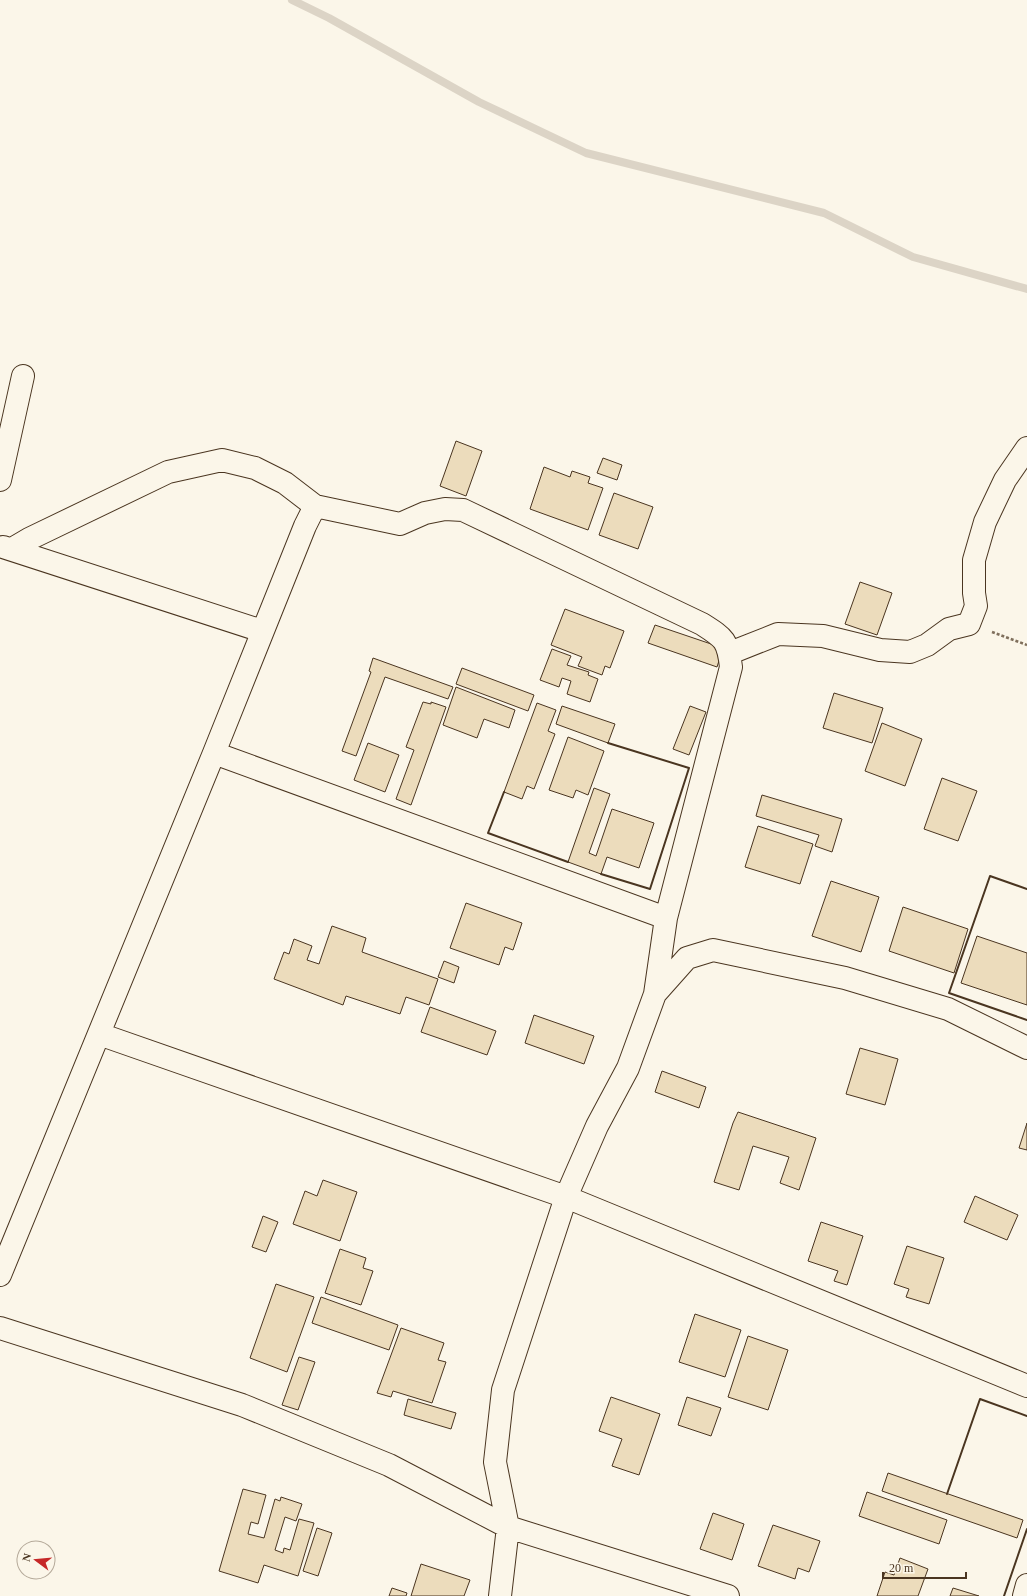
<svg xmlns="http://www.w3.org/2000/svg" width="1027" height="1596" font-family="'Times New Roman',serif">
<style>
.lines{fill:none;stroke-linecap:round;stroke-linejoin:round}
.stream{stroke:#dcd4c6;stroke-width:8}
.building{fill:#ecdcbc;stroke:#4a3520}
.minor-casing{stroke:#4a3520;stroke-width:24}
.path{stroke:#7f6f5c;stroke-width:2.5;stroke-dasharray:3 2;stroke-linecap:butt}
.minor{stroke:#fbf6e9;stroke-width:22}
.wall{stroke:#4a3520;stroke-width:2}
</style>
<rect width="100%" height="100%" fill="#fbf6e9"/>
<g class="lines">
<path class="stream" d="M 292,0 L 329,18 L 479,102 L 586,153 L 824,213 L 913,257 L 1027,289"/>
</g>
<path class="building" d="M 456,441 L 482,451 L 466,496 L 440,486 Z
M 603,458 L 622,465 L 617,480 L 597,473 Z
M 544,467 L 570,477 L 572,471 L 590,477 L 588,483 L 603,488 L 588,530 L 530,509 Z
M 614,493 L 653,507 L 638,549 L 599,535 Z
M 860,582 L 892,593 L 877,635 L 845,624 Z
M 565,609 L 624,631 L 610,668 L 605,666 L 602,675 L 578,666 L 582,657 L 551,645 Z
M 655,625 L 723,648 L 717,667 L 648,643 Z
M 552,649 L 571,656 L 567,665 L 589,672 L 588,675 L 598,679 L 590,702 L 567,694 L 571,681 L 562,678 L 559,687 L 540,680 Z
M 373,658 L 453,687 L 448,699 L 385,677 L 356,756 L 342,751 L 371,672 L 369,671 Z
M 462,668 L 534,695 L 528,711 L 456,684 Z
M 456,687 L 515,710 L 509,728 L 484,719 L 477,738 L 443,725 Z
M 834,693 L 883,708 L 872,743 L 823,728 Z
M 423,702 L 431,704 L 431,702 L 446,707 L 411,805 L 396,799 L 414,750 L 406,747 Z
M 537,703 L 556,710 L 548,731 L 555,734 L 534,789 L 527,786 L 522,799 L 504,792 Z
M 562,706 L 615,724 L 608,743 L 556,724 Z
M 690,706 L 706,712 L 689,755 L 673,749 Z
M 882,723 L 922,739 L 905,786 L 865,771 Z
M 568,737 L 604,751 L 588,795 L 576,790 L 573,798 L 549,790 Z
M 368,743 L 399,755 L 385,792 L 354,780 Z
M 942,778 L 977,791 L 958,841 L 924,829 Z
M 594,788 L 610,794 L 589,853 L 596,856 L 612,809 L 654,823 L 639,868 L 607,857 L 601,874 L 568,862 Z
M 762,795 L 842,819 L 832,852 L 815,846 L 819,835 L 756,816 Z
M 758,826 L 813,844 L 800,884 L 745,867 Z
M 831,881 L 879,897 L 861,952 L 812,936 Z
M 466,903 L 522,923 L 513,950 L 505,947 L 499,965 L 450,948 Z
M 903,907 L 968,929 L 954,973 L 889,951 Z
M 332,926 L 366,938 L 362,952 L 438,979 L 429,1005 L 406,997 L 400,1014 L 346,996 L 343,1005 L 274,979 L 284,952 L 289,954 L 294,939 L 312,946 L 307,960 L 319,964 Z
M 977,936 L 1027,953 L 1027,1005 L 961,983 Z
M 444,961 L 459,967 L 454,983 L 438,977 Z
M 430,1007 L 496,1031 L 487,1055 L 421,1032 Z
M 534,1015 L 594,1036 L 584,1064 L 525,1043 Z
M 860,1048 L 898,1059 L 885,1105 L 846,1094 Z
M 662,1071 L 706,1087 L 699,1108 L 655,1092 Z
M 738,1112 L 816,1138 L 799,1190 L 780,1183 L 789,1157 L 753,1146 L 739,1190 L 714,1182 L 733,1123 Z
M 1027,1123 L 1027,1150 L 1019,1148 Z
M 323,1180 L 357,1192 L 340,1241 L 293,1224 L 305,1191 L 317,1196 Z
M 975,1196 L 1018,1215 L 1007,1240 L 964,1222 Z
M 263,1216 L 278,1222 L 266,1252 L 252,1247 Z
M 821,1222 L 863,1236 L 847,1285 L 834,1281 L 838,1271 L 808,1261 Z
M 907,1246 L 944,1258 L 929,1304 L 906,1297 L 909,1289 L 894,1284 Z
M 340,1249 L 366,1258 L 363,1268 L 373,1271 L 361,1305 L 325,1293 Z
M 276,1284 L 314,1297 L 287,1372 L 250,1358 Z
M 321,1297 L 398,1325 L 389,1350 L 312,1323 Z
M 695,1314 L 741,1330 L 725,1377 L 679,1362 Z
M 401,1328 L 444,1343 L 438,1360 L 446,1362 L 432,1403 L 393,1391 L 391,1397 L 377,1393 Z
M 748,1336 L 788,1350 L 768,1410 L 728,1397 Z
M 299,1357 L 315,1362 L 298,1410 L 282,1405 Z
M 611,1397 L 660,1414 L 639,1475 L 612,1466 L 622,1439 L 599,1431 Z
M 687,1397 L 721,1408 L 711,1436 L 678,1425 Z
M 408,1399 L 456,1413 L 451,1429 L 404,1415 Z
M 888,1473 L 1023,1520 L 1017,1538 L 882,1491 Z
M 243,1489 L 266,1495 L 258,1524 L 251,1522 L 248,1534 L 264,1538 L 275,1499 L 280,1501 L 281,1497 L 302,1504 L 296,1521 L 285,1517 L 275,1550 L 283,1553 L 284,1548 L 290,1550 L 299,1519 L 314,1523 L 298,1576 L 264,1565 L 258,1583 L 219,1571 Z
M 867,1492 L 947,1520 L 939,1544 L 859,1516 Z
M 713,1513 L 744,1524 L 732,1560 L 700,1549 Z
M 773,1525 L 820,1541 L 809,1572 L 798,1568 L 795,1579 L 758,1566 Z
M 317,1528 L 332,1533 L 318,1576 L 303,1571 Z
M 900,1558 L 928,1569 L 918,1596 L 877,1596 L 885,1572 L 894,1575 Z
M 421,1564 L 470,1580 L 464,1596 L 411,1596 Z
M 392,1588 L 407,1593 L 406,1596 L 389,1596 Z
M 953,1588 L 979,1596 L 950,1596 Z"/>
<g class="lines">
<g class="minor-casing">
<path id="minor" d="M 0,480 L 23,376
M 3,547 L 262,631
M 12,549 L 29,539 L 168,472 L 222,460 L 255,468 L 285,483 L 315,506
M 730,653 L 778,634 L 823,636 L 880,650 L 910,652 L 927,645 L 949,629 L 969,624 L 976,606 L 974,593 L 974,560 L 985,522 L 1005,480 L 1027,448
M 214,753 L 666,918
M 655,994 L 687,958 L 713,950 L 845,978 L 948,1009 L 1027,1048
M 0,1275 L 214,753 L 305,526 L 315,506 L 400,524 L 425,513 L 445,509 L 463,510 L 702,624 C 724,638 728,640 731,667 L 666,918 L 655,994 L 628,1068 L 597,1126 L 566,1197 L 99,1034
M 0,1328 L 242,1405 L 389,1465 L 508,1527 L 728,1596
M 500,1596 L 508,1527 L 495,1462 L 503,1390 L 566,1197 L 1027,1386
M 1024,1596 L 1027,1585"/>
</g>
<path class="path" d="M 992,632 L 1027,645"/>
<use href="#minor" class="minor"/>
<path class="wall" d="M 504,792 L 488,833 L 568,862
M 601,874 L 650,889 L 689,768 L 608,743
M 1027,889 L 990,876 L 949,993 L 1027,1020
M 947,1494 L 980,1399 L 1027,1416
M 1004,1596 L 1027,1529"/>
</g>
<g transform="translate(36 1560) rotate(286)"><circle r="19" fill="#fbf6e9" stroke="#b4a999"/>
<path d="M0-3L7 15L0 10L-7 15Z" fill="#c62828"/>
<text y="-6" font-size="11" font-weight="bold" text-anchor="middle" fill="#4a3520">N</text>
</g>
<path d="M883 1572v6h83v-6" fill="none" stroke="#4a3520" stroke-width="2"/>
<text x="889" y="1572" font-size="12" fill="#4a3520" stroke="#fbf6e9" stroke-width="3" paint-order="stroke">20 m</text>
</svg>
